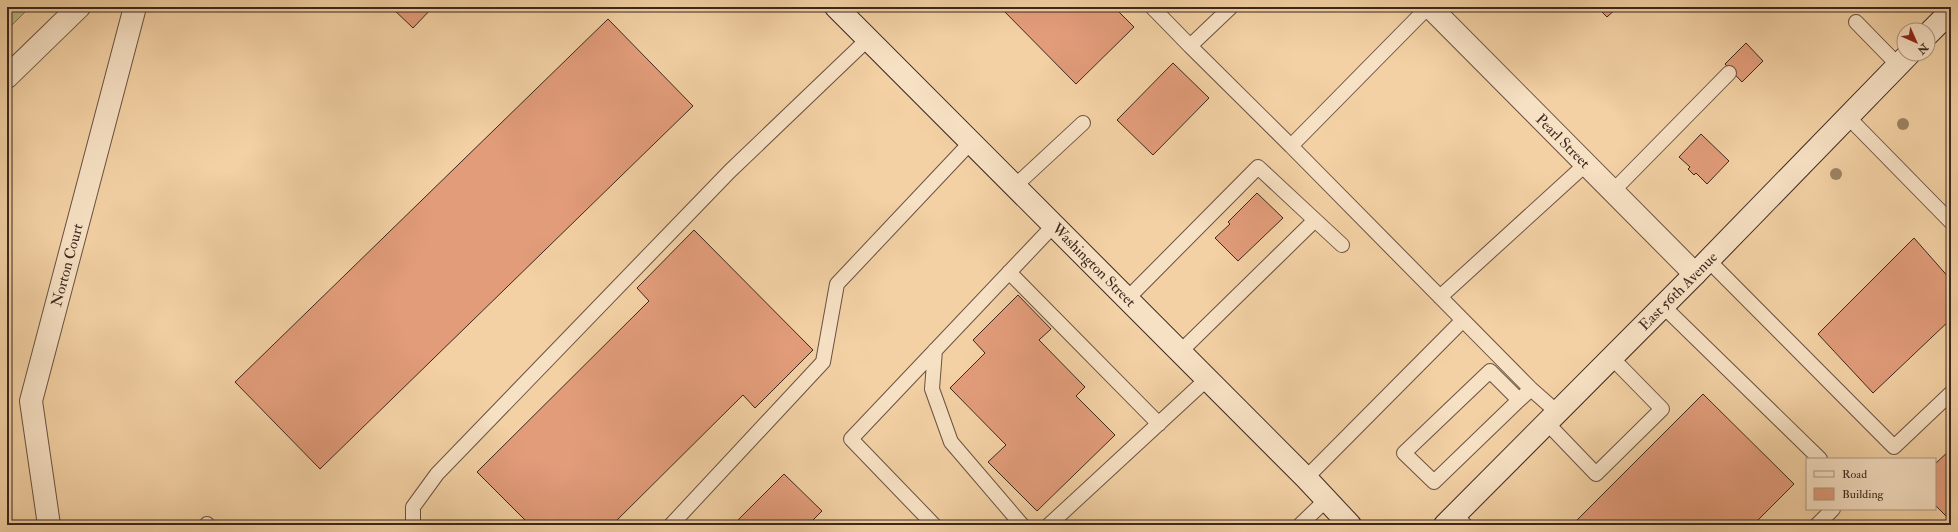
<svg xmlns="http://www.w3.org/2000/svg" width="1958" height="532" font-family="'IM FELL Double Pica',serif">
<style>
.green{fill:#c0ba82;stroke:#7e7150}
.building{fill:#e29c7a;stroke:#3b281e}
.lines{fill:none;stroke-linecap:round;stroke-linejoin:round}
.lane-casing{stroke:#695240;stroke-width:16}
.street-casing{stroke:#695240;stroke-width:24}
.secondary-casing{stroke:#3b281e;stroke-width:24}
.lane{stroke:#f7e1c4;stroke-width:14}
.street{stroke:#f7e1c4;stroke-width:22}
.secondary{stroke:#f7e1c4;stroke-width:22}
.tree{fill:#9d8465}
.labels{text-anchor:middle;stroke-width:3;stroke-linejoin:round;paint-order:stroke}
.street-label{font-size:15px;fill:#3b281e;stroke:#f7e1c4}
</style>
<rect width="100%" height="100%" fill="#f3d1a4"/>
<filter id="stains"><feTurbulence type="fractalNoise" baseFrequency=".005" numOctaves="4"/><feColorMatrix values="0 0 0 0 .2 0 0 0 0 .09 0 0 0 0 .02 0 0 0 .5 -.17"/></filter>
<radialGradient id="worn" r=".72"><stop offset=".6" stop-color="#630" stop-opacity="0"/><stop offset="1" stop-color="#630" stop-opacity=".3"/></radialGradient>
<path class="green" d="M 7,7 L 30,7 L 7,30 Z"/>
<path class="building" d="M 391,7 L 433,7 L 413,28 Z
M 1000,7 L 1114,7 L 1134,27 L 1076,84 Z
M 1597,7 L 1618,7 L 1607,17 Z
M 608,19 L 693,106 L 320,469 L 235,382 Z
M 1746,43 L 1763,61 L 1742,82 L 1725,64 Z
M 1173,63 L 1209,98 L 1153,155 L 1117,120 Z
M 1701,134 L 1729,161 L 1707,184 L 1696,173 L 1694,175 L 1688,169 L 1690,167 L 1679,157 Z
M 1257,193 L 1283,218 L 1238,261 L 1215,238 L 1230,224 L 1228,222 Z
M 694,230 L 813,350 L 755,408 L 743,395 L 612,525 L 530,525 L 477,472 L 649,301 L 637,288 Z
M 1914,238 L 1951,280 L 1951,319 L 1873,393 L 1818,334 Z
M 1018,295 L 1051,329 L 1039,340 L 1085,387 L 1076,396 L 1115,435 L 1037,511 L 988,462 L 1006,445 L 950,388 L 985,353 L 973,340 Z
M 1703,394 L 1794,484 L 1753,525 L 1572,525 Z
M 1951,449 L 1951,521 L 1935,505 L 1935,464 Z
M 784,474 L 822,511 L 808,525 L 733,525 Z"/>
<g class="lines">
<g class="lane-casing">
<path id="lane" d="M 1152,7 L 1190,46
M 1231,7 L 1190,46 L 1291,146 L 1428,7
M 1856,22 L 1898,65
M 1848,117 L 1951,222
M 1291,146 L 1531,389
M 1015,186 L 1083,123
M 1613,191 L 1729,73
M 1708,260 L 1894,447 L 1951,393
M 1009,272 L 1159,424
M 1440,297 L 1586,164
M 1127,299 L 1258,167 L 1315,220
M 1663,306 L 1820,459
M 935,350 L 932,389 L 951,442 L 1022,525
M 1180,352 L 1315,220 L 1342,245
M 1519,400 L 1490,371 L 1404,453 L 1434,482 L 1519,400 L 1531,389 L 1557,412
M 1547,423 L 1596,474 L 1662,409 L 1612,358
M 1306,478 L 1463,320
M 1455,515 L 1465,525
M 207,525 L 207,524
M 413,525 L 413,507 L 437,474 L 730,171 L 868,39
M 671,525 L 823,362 L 837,284 L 971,142
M 934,525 L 851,439 L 1054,225
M 1049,525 L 1207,379
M 1300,525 L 1326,500
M 1817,525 L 1833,509"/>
</g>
<g class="street-casing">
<path id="street" d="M 1430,7 L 1695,274
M 7,77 L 79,7
M 49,525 L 31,401 L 135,7"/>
</g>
<g class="secondary-casing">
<path id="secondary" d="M 836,7 L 1306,478 L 1350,525
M 1928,34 L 1951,11
M 1445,525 L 1695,274 L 1909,54"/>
</g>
<use href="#lane" class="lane"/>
<use href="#street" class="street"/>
<use href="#secondary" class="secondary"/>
</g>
<g class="tree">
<circle cx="1903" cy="124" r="6"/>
<circle cx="1836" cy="174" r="6"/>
</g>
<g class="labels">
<g class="street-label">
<text transform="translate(1563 141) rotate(45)" y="5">Pearl Street</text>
<text transform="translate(67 265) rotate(-75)" y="5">Norton Court</text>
<text transform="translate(1094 265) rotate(45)" y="5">Washington Street</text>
<text transform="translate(1678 291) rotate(-45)" y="5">East 56th Avenue</text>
</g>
</g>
<rect width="1958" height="532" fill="none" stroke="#f3d1a4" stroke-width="24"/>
<rect x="8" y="8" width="1942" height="516" fill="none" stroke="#3b281e" stroke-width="2"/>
<rect x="12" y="12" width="1934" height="508" fill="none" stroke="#3b281e"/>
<rect x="1806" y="458" width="130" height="52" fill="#f7e1c4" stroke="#ac9782"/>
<rect x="1814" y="471" width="20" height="6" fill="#f7e1c4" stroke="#ac9782"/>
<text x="1842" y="478" font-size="12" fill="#3b281e">Road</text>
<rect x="1814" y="488" width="20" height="12" fill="#e29c7a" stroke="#ac9782"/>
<text x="1842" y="498" font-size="12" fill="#3b281e">Building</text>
<g transform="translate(1916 42) rotate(135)"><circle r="19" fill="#f7e1c4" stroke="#ac9782"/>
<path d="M0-3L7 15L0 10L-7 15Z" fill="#8f2418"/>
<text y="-6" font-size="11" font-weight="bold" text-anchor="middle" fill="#3b281e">N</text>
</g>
<rect width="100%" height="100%" filter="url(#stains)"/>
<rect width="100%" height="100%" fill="url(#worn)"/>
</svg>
